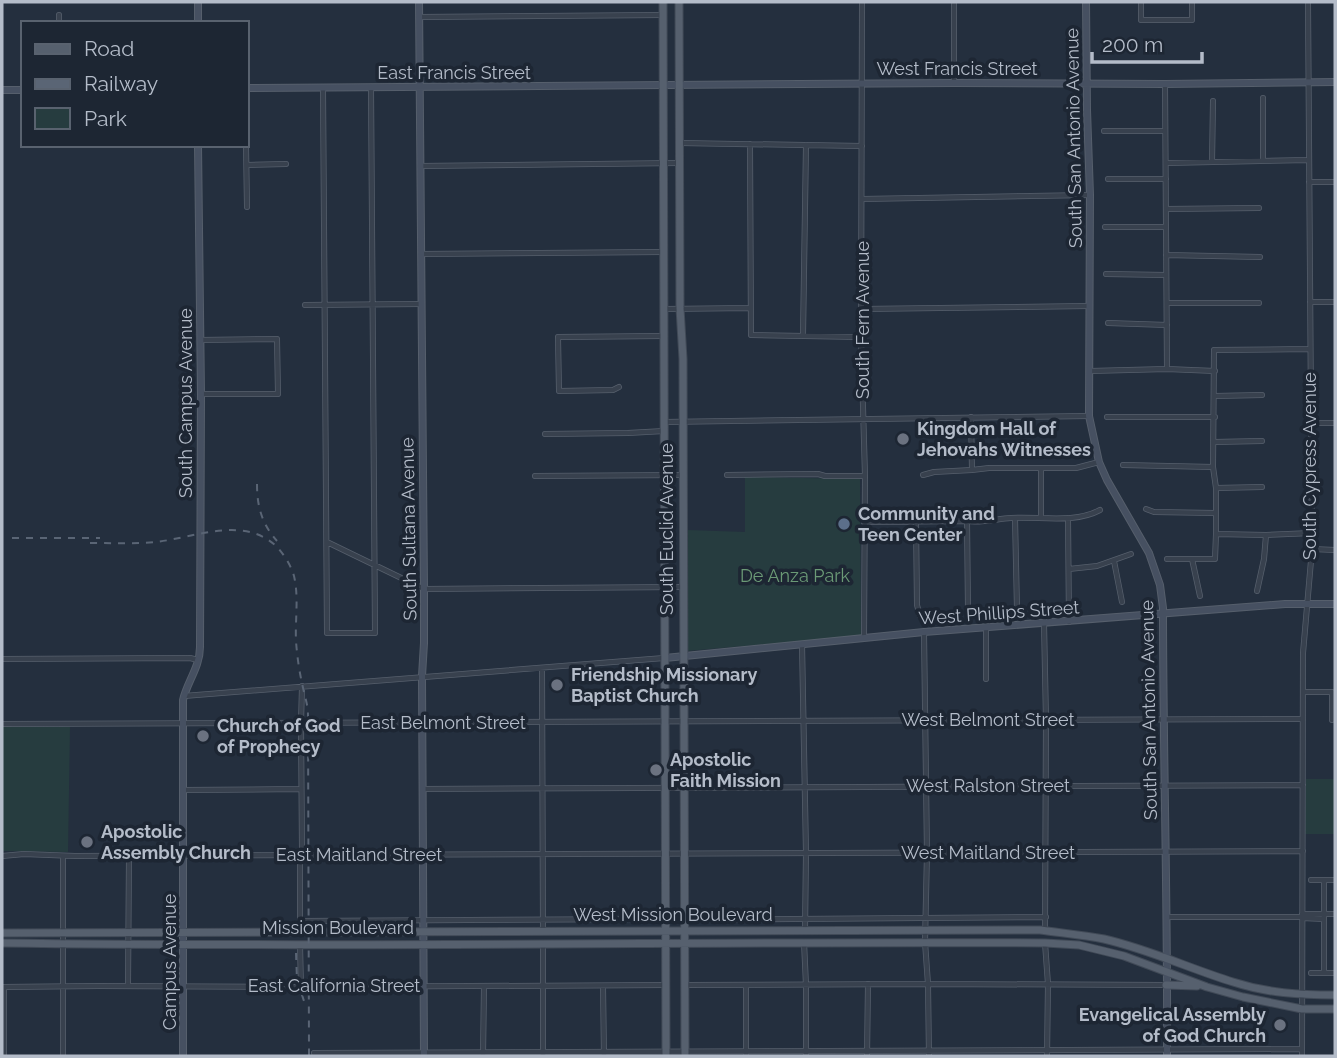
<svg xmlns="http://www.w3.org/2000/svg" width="1337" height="1058" font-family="Raleway,sans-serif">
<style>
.green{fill:#263c3f}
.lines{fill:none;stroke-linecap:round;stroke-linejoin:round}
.street-casing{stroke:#565f6c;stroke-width:6}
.secondary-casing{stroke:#565f6c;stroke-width:8}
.primary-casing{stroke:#414a57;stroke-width:9}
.street{stroke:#38414e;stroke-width:4.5}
.secondary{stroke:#465061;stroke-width:6}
.primary{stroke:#56606e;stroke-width:7}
.rail{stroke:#5a6575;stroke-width:2;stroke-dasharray:7 7;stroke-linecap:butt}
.worship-dot{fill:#6b7280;stroke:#1d2633;stroke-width:2.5}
.service-dot{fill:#5c6f8a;stroke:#1d2633;stroke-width:2.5}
.labels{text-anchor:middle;stroke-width:7;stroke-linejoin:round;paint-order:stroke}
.street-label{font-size:18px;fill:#b4bcc9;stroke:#1d2633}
.poi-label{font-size:18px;font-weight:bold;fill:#b4bcc9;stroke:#1d2633;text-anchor:start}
.park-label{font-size:18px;fill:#6b9a76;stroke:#1d2633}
</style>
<rect width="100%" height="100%" fill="#242f3e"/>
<path class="green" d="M 745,477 L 860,479 L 861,636 L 687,651 L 688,530 L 745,532 Z
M 2,727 L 70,727 L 68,852 L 2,851 Z
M 1306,779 L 1335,779 L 1335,834 L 1305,834 Z"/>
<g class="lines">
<g class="street-casing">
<path id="street" d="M 862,2 L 861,337 L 865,476 L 864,638
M 1141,2 L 1141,20 L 1192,20 L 1192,2
M 59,15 L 59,23
M 419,17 L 663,15
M 954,83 L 954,2
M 1165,84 L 1167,369
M 323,88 L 327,633 L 375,633 L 371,87
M 1263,98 L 1263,161
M 1104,131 L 1165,131
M 680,143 L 862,146
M 750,144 L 751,335 L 861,337
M 246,145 L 247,207
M 1212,162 L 1213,101
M 1166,163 L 1308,160
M 247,165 L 286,164
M 420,166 L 679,163
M 1108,179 L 1166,179
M 1309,182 L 1335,182
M 862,199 L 1090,195
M 1166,209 L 1259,208
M 1105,227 L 1166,227
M 421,254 L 664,252
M 1166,255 L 1260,257
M 1106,274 L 1166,275
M 1310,302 L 1335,302
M 1167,303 L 1259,303
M 305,305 L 421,304
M 665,309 L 750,308
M 862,309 L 1089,306
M 1108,323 L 1167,325
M 803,336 L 806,145
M 200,340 L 277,339 L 278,394 L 201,394
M 1090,371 L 1167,369 L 1215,371
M 619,387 L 613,390 L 559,391 L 558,337 L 663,336
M 1215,396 L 1262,395
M 971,417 L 972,470
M 1107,417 L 1215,417
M 664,422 L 1089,416
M 1311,423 L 1335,423
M 545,434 L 628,433 L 664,431
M 1214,442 L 1262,441
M 1123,465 L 1213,467
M 727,475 L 818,474 L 825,476 L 865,476
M 923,475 L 934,472 L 972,470 L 989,468 L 1076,468 L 1099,462
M 535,476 L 683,475
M 1216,488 L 1262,487
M 1146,509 L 1154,512 L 1215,513
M 1041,517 L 1041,468
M 1015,518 L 1017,609
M 1068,518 L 1069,622
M 967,521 L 968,609
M 864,522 L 967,521 C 982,523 996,519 1011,518 C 1039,516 1074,524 1100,510
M 916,522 L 917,605 L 920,616
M 1216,534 L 1266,535 L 1312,533
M 327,542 L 424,589 L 683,587
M 1312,549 L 1335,550
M 1167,559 L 1215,559 L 1216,534 L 1216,488 L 1213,467 L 1214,350 L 1310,349
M 1192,559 L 1200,596
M 1114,561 L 1122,602
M 1069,569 L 1097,566 L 1131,554
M 1257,591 L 1264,559 L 1266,535
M 1044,623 L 1046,720 L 1045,930
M 986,627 L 986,679
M 924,632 L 927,853 L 925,942 L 928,984 L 929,1056
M 802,644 L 806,853 L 805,930
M 2,659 L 190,658 L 198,660
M 542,668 L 543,931
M 1303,692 L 1332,692 L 1332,697
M 184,696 L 664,658
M 1332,720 L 1332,697 L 1335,697
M 2,724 L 1302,719
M 423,789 L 1303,785
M 183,790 L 301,789
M 2,856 L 24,854 L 75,856 L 1303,851
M 63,856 L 63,1056
M 1311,880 L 1335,880
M 1324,880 L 1324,973
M 1302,914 L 1335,914
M 1167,917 L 1302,917
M 1302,918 L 1324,919
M 685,920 L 1046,917
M 300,921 L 665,919
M 300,932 L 300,861 L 302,850 L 301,723 L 302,686
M 804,942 L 806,985 L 806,1056
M 543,943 L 543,1056
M 1045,943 L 1048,984 L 1047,1056
M 300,945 L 301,987
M 1311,973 L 1335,973
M 685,985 L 928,984 L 1166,985
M 128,986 L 129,856
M 603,986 L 604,1056
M 2,987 L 99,986 L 309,987 L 665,985
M 314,1053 L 1302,1049
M 4,1056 L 4,987
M 483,1056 L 484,986
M 746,1056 L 746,985
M 867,1056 L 868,984
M 1302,1056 L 1303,653 L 1312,549 L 1308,2"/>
</g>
<g class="secondary-casing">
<path id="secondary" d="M 198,2 L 198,23
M 419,2 L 424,589 L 424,643 L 422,676 L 424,1056
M 1086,2 L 1087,110 L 1090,195 L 1089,416 L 1099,462 L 1107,480 L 1149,553 L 1160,585 L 1163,608 C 1163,757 1168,907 1167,1056
M 247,88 L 954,83 L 1165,84 L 1335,82
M 2,90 L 23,90
M 665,658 L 924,632 L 1285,604 L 1335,604
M 183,1056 L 183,700 C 187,682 200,667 200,647 L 201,394 L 198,145"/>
</g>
<g class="primary-casing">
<path id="primary" d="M 663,2 L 666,1056
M 679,2 L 680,308 L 683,359 L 685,1056
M 2,933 L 1040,930 C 1061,933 1083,935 1104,939 C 1148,949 1191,969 1233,982 C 1267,993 1300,995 1335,995
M 2,943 C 350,948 697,941 1045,943 L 1079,945 L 1124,956 L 1207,987 L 1243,997 L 1302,1009 L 1335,1009
M 1166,985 L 1197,986"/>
</g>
<use href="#street" class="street"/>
<use href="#secondary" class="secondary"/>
<use href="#primary" class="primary"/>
<path class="rail" d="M 257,484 C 257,507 262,524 277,541
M 12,538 L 100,538
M 90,543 C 112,543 133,544 155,542 C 195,538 245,514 278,548 C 285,556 291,566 294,576 C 299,597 295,620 296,641 C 297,655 299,670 302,683 C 304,694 308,704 308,715 L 309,1056
M 296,953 L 297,980 L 306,1007"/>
</g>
<g class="worship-dot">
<circle cx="903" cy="439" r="7"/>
<circle cx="557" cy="685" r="7"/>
<circle cx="203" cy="736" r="7"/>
<circle cx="656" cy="770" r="7"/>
<circle cx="87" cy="842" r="7"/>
<circle cx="1280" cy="1025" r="7"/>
</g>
<circle class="service-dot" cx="844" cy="524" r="7"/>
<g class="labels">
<g class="street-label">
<text x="957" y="75">West Francis Street</text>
<text x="454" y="79">East Francis Street</text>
<text transform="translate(1074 138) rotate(-91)" y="6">South San Antonio Avenue</text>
<text transform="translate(863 320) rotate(-90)" y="6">South Fern Avenue</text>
<text transform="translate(186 403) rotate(-90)" y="6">South Campus Avenue</text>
<text transform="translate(1310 466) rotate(-90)" y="6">South Cypress Avenue</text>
<text transform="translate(409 529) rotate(-91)" y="6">South Sultana Avenue</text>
<text transform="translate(667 529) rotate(-90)" y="6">South Euclid Avenue</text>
<text transform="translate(999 613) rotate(-4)" y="6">West Phillips Street</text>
<text transform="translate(1149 710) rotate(-91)" y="6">South San Antonio Avenue</text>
<text x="988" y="726">West Belmont Street</text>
<text x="443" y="729">East Belmont Street</text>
<text x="988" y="792">West Ralston Street</text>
<text x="988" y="859">West Maitland Street</text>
<text x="359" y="861">East Maitland Street</text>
<text x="673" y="921">West Mission Boulevard</text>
<text x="338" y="934">Mission Boulevard</text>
<text transform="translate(170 962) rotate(-90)" y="6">Campus Avenue</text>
<text x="334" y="992">East California Street</text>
</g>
<g class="poi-label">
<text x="917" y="435">Kingdom Hall of<tspan x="917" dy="21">Jehovahs Witnesses</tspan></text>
<text x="858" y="520">Community and<tspan x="858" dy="21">Teen Center</tspan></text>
<text x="571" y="681">Friendship Missionary<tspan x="571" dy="21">Baptist Church</tspan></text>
<text x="217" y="732">Church of God<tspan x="217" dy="21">of Prophecy</tspan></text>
<text x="670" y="766">Apostolic<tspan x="670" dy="21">Faith Mission</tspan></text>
<text x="101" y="838">Apostolic<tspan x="101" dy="21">Assembly Church</tspan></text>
<text x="1266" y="1021" text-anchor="end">Evangelical Assembly<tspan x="1266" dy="21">of God Church</tspan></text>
</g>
<g class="park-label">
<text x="795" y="582">De Anza Park</text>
</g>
</g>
<rect width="1337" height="1058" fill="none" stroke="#b4bcc9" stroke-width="7"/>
<rect x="21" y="21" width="228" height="126" fill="#1d2633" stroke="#59626f" stroke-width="2"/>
<rect x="35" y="44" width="35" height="10" fill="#56606e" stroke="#59626f" stroke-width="2"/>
<text x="84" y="56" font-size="21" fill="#b4bcc9">Road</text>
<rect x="35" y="79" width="35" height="10" fill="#5a6575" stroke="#59626f" stroke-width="2"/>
<text x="84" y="91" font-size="21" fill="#b4bcc9">Railway</text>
<rect x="35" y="108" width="35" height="21" fill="#263c3f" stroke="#59626f" stroke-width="2"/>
<text x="84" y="126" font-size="21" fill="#b4bcc9">Park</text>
<path d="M1092 52v10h110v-10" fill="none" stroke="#b4bcc9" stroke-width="3.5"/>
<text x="1102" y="52" font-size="21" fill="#b4bcc9" stroke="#1d2633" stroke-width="5" paint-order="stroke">200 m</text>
</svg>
